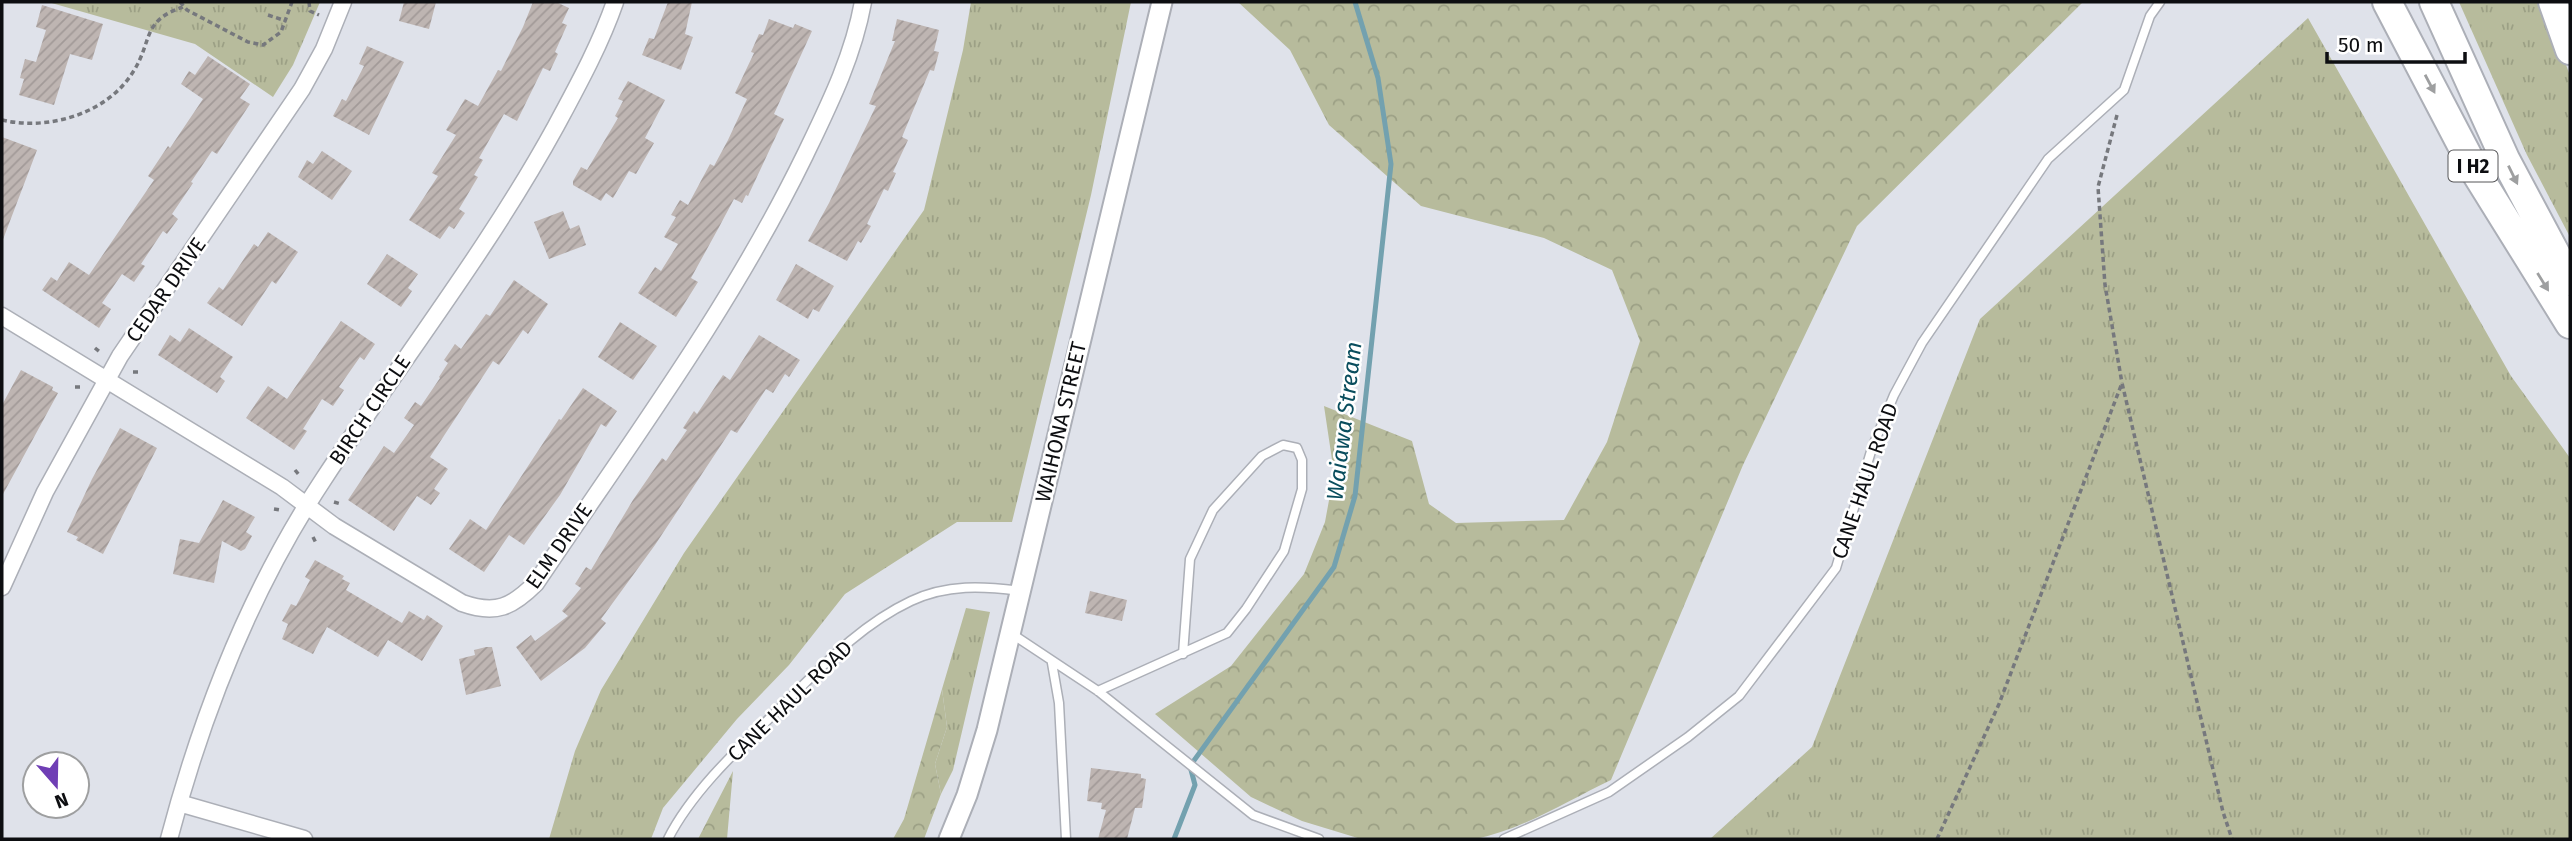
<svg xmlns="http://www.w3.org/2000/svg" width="2572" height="841" font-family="'Fira Sans',sans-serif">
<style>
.grass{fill:url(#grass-tufts)}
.forest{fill:url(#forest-crowns)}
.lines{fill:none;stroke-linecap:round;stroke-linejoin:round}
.stream{stroke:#73a1af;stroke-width:5}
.building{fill:url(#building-hatch)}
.service-casing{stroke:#acafb7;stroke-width:11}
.minor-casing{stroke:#acafb7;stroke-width:19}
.tertiary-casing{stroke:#acafb7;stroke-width:23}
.motorway-casing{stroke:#acafb7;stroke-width:32}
.path{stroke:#76787d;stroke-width:3.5;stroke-dasharray:5 3.5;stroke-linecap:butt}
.service{stroke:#fff;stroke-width:8}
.minor{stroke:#fff;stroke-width:16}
.tertiary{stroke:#fff;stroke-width:19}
.motorway{stroke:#fff;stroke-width:28}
.oneway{fill:#9e9fa0}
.labels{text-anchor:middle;stroke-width:5;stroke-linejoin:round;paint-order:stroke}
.shield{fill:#fff;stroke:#565658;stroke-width:2}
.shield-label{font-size:19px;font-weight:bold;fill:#0d0e11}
.street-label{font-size:21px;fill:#0d0e11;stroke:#fff}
.water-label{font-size:23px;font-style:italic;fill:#094d5d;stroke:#fff}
</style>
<defs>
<pattern id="grass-tufts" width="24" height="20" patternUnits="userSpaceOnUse" patternTransform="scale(1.75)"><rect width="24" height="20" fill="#b7bb9c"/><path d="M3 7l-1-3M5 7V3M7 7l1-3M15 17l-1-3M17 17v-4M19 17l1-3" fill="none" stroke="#9ca085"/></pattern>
<pattern id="forest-crowns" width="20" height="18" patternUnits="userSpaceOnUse" patternTransform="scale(1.75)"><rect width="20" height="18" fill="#b7bb9c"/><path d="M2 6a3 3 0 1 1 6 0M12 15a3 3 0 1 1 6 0" fill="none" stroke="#9ca085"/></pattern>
<pattern id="building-hatch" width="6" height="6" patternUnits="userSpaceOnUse" patternTransform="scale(1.75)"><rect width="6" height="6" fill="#beb5b2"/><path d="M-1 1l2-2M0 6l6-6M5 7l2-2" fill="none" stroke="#a29a98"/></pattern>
</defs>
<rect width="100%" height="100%" fill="#dfe2ea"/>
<path class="grass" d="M 48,2 L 320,2 L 293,65 L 273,97 L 195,44 Z
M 971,2 L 1131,2 L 1091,195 L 1012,522 L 957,522 L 845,594 L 789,665 L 737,719 L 663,808 L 651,839 L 549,839 L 575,751 L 601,690 L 684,553 L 924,210 L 963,50 Z
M 2459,2 L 2544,2 L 2570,76 L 2570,237 L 2527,155 Z
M 2308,18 L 2511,376 L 2570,458 L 2570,839 L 1710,839 L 1812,747 L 1980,319 Z
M 966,608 L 990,612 L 953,770 L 941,794 L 935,764 L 947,727 L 942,689 Z"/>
<path class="forest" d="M 1238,2 L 2083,2 L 1857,226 L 1743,465 L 1611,780 C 1569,800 1520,831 1474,839 L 1361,839 L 1302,821 L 1251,797 L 1155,714 L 1231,666 L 1304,574 L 1325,522 L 1334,473 L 1324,406 L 1412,441 L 1429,504 L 1456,523 L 1564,520 L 1607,442 L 1640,341 L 1612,270 L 1544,238 L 1421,206 L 1329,125 L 1290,50 Z
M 942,689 L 947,727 L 935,764 L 941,794 L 924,839 L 893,839 L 904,819 Z
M 733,771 L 727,839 L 698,839 Z"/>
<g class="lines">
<path class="stream" d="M 1174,839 L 1195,785 L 1190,766 L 1334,567 L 1355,496 L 1391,164 L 1378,78 L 1355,2"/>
</g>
<path class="building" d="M 404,2 L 436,2 L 429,29 L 399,21 Z
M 533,2 L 556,2 L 569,8 L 562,23 L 567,25 L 555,52 L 558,54 L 550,71 L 543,68 L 517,121 L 504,114 L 479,158 L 483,160 L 474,175 L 478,177 L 459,209 L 465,213 L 454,229 L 449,226 L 440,239 L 409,220 L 438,176 L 432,173 L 456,135 L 446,130 L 465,99 L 478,106 L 498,70 L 501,71 L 523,27 Z
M 668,2 L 692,2 L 685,34 L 693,37 L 681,70 L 642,55 L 649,38 L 654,39 Z
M 42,5 L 103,24 L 92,60 L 70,54 L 54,105 L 19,95 L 24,79 L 20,78 L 25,59 L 36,62 L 46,30 L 36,27 Z
M 769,19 L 793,28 L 795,24 L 812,31 L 774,114 L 784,119 L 748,196 L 746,195 L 742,203 L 734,199 L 718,229 L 691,278 L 698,282 L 676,317 L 638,293 L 655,267 L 661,271 L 678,244 L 664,237 L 676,217 L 671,215 L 680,200 L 688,205 L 710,164 L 714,166 L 728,140 L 747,99 L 735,93 L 754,53 L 751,52 L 759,34 L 763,35 Z
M 897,19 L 939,30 L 934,51 L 939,52 L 934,71 L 930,70 L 902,137 L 908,140 L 893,172 L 896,173 L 888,191 L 884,189 L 867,224 L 871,226 L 861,243 L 858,241 L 847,261 L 808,241 L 829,203 L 876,106 L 869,104 L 895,41 L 892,41 Z
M 367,46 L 404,62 L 369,135 L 333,116 L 342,99 L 346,101 L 364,66 L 359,64 Z
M 208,56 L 250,84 L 240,98 L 250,104 L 217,154 L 212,151 L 191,182 L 193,183 L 172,214 L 178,219 L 167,234 L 163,231 L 141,264 L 145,266 L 134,282 L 122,274 L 102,303 L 111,309 L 99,328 L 42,290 L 51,277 L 57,281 L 69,262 L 89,275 L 154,180 L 148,176 L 168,146 L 170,148 L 203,99 L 181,84 L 189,71 L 195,75 Z
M 628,81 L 665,100 L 645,138 L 654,143 L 636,174 L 629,171 L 613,198 L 606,193 L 601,201 L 573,185 L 573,181 L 581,167 L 587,170 L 618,118 L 615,116 L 623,101 L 618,99 Z
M 2,137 L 37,150 L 2,242 Z
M 322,151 L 352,171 L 332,200 L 298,177 L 307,160 L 313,164 Z
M 563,211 L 570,229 L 579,225 L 586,245 L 549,259 L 534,222 Z
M 268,232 L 298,252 L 276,284 L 272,281 L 242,326 L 207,303 L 219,287 L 223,290 L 254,244 L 258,247 Z
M 387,254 L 418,274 L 408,288 L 412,291 L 401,307 L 367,284 Z
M 796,264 L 834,286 L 819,312 L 813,309 L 808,319 L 776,300 Z
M 514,280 L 548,304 L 528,334 L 523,330 L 499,365 L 493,361 L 430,457 L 448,469 L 434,489 L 440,493 L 431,505 L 417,496 L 394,531 L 348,500 L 384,446 L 394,453 L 414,425 L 404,418 L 415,402 L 421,406 L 440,378 L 439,377 L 448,363 L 444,360 L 455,344 L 461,349 L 486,314 L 490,316 Z
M 341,321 L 375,344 L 364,360 L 360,357 L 339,387 L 344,390 L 333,406 L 322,399 L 303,429 L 307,431 L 294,450 L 246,418 L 268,386 L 287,399 Z
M 620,322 L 657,346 L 633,380 L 598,357 Z
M 189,328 L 233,357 L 220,377 L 225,381 L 217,393 L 158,355 L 170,335 L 180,342 Z
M 759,335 L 800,360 L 789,377 L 785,374 L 773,393 L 766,389 L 737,433 L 731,430 L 655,545 L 601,619 L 606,623 L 585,648 L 541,681 L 516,647 L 531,635 L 535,641 L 568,616 L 562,611 L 581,588 L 575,584 L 586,567 L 591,570 L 633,500 L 662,458 L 666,461 L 687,430 L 683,428 L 694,411 L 697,414 L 723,375 L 730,380 Z
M 21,370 L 53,387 L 52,390 L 58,393 L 2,496 L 2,405 Z
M 583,388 L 617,411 L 606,427 L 601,424 L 560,495 L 524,545 L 509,535 L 484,572 L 449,549 L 470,519 L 486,530 L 559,419 L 561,420 Z
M 120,428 L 157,448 L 103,554 L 76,540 L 78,537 L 67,532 L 92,479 Z
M 223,500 L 255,517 L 246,532 L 252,536 L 245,549 L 241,551 L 222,541 L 214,583 L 173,574 L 180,539 L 199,543 Z
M 315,560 L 344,576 L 342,579 L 350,583 L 346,590 L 402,623 L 409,611 L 424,620 L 427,615 L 443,626 L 422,661 L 388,640 L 378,657 L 327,627 L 313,654 L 282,639 L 288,624 L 282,621 L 291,604 L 296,606 L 310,580 L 305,577 Z
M 1090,591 L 1127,600 L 1122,621 L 1085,613 Z
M 486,647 L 492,647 L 501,686 L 466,695 L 459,659 L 475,655 L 474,650 Z
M 1091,768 L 1141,774 L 1141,778 L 1146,779 L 1142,808 L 1135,808 L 1127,839 L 1098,839 L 1106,810 L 1101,809 L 1102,803 L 1087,801 Z"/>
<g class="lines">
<g class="service-casing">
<path id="service" d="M 1012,634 L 1098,691 L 1253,815 L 1319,839
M 1052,663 L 1059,703 L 1066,839
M 1098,691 L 1227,633 L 1246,609 L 1284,551 L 1302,489 L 1302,460 L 1297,448 L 1283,445 L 1262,456 L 1213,510 L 1190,559 L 1183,654
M 668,839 C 692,791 741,746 779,709 C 820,669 858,626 911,601 C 947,584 983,586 1021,591
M 1504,839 L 1609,792 L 1688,737 L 1739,696 L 1836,568 L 1872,448 L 1894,395 L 1922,343 L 2048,159 L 2124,90 L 2150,16 L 2160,2"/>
</g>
<g class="minor-casing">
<path id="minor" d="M 2,316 L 282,487 L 334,526 L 462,603 C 496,615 512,607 536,583 C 630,443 731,307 805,155 C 829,105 853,57 863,2
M 2,587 L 45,492 L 120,356 L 302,89 L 324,49 L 343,2
M 179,803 L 304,839
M 169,839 C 202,714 251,589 323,480 C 400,362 488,250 556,126 C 578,85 600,45 615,2"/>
</g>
<g class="tertiary-casing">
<path id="tertiary" d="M 949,839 L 967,795 L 987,730 L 1162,2"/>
</g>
<g class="motorway-casing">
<path id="motorway" d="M 2387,2 L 2478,176 L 2570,324
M 2434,2 L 2505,159 L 2570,281
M 2553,2 L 2570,50"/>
</g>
<path class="path" d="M 180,2 L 187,10 L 248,42 L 263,45 L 281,32 L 292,2
M 309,2 L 310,11 L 319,15
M 268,15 L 286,21
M 2117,115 L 2098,187 L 2105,285 L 2122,383
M 2,120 C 48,131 107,114 133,72 C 153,41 141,21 183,7
M 95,348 L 101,353
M 133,372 L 139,372
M 75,387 L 81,387
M 295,470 L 300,476
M 334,502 L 341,504
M 274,509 L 280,510
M 313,537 L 316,543
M 1937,839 L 1999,704 L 2122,383 L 2223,812 L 2232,839"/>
<use href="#service" class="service"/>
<use href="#minor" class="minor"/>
<use href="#tertiary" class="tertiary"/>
<use href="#motorway" class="motorway"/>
</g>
<defs><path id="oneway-solid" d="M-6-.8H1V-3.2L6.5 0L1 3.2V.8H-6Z" transform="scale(1.75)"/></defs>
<g class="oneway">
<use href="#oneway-solid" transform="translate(2430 84) rotate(62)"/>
<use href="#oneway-solid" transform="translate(2513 175) rotate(64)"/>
<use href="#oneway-solid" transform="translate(2543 282) rotate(58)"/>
</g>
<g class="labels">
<rect class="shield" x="2448.5" y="150.5" width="49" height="31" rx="5"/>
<g class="shield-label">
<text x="2473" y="173">I H2</text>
</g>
<g class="street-label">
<text transform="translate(166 290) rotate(-55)" y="7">CEDAR DRIVE</text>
<text transform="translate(370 410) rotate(-56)" y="7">BIRCH CIRCLE</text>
<text transform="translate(1061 422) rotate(-77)" y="7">WAIHONA STREET</text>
<text transform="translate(1865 481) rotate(-71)" y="7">CANE HAUL ROAD</text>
<text transform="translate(559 546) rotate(-55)" y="7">ELM DRIVE</text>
<text transform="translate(790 701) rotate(-44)" y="7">CANE HAUL ROAD</text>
</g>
<g class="water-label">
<text transform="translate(1344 421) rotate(-83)" y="8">Waiawa Stream</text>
</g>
</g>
<rect width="2572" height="841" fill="none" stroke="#0d0e11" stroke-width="7"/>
<g transform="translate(56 785) rotate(160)"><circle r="33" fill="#ffffff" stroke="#9e9fa0" stroke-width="2"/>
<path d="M0-5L12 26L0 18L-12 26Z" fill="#6f3eb5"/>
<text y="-10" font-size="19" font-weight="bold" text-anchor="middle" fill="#0d0e11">N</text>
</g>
<path d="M2327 52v10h138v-10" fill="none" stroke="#0d0e11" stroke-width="3.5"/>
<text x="2338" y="52" font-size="21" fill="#0d0e11" stroke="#ffffff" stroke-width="5" paint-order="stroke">50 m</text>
</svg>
